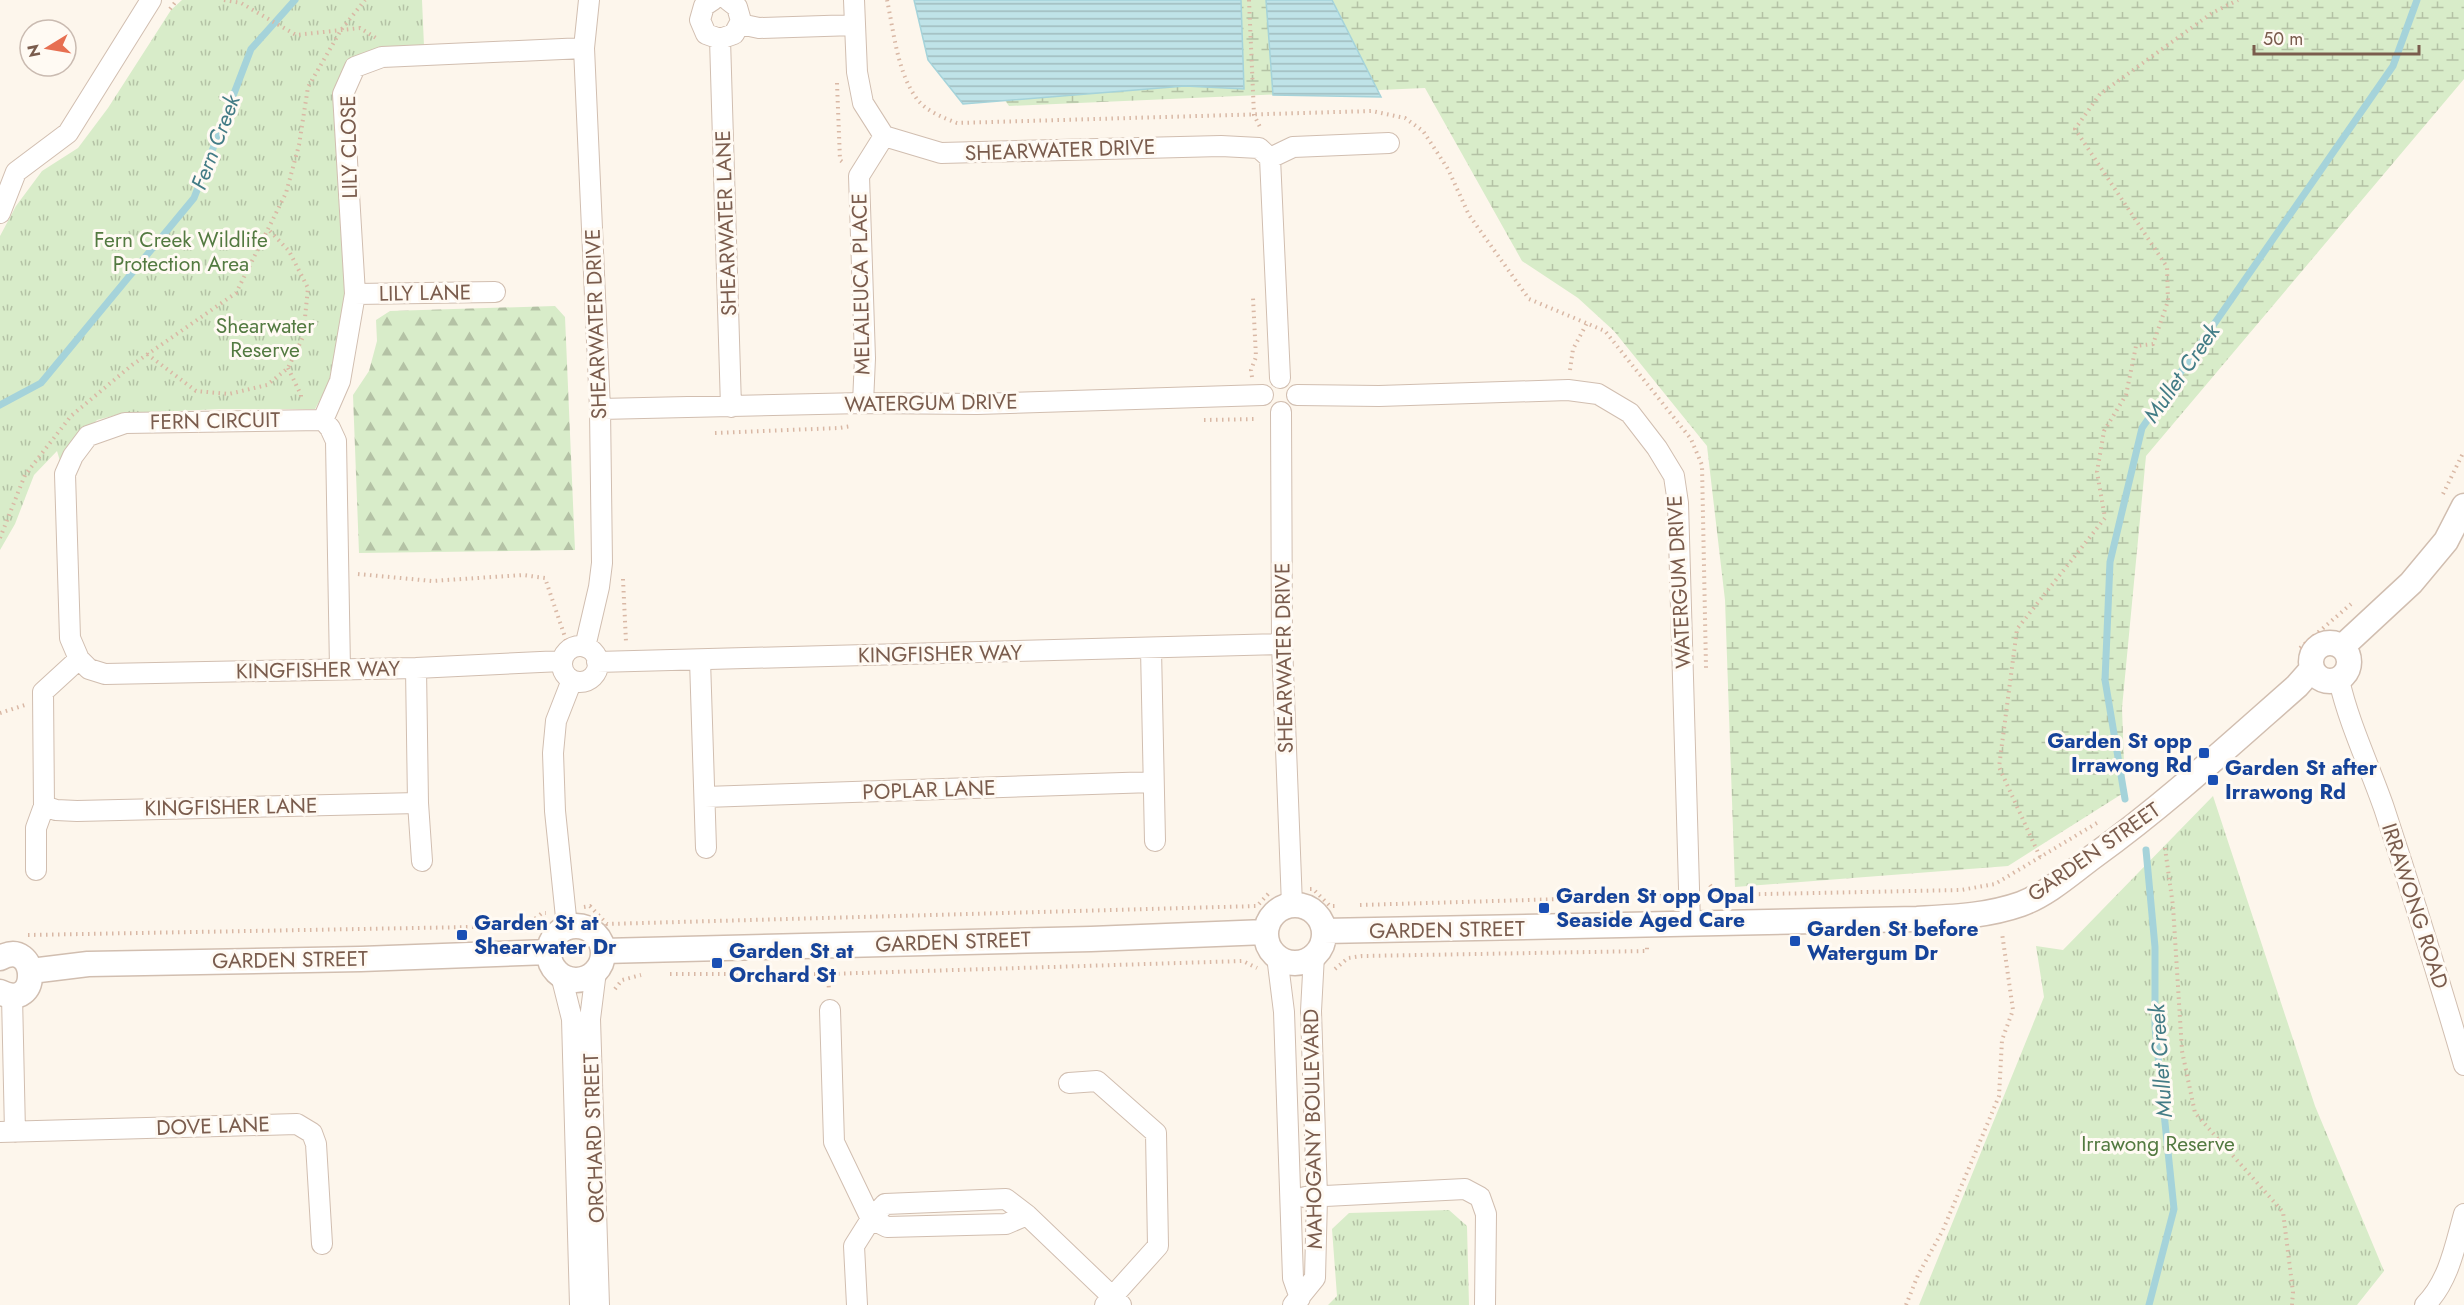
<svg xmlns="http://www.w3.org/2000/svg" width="2464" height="1305" font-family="Jost,sans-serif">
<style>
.forest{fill:url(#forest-firs)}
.wetland{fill:url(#wetland-marsh)}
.park{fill:url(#park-tufts)}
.water{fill:url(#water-rules);stroke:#a5d3da;stroke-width:1.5}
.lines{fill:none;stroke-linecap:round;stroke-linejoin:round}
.stream{stroke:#a5d3da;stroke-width:7}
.minor-casing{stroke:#d1beb0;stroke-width:22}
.tertiary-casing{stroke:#d1beb0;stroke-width:27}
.path{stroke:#d9b8a5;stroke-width:4;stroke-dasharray:1.5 4.5;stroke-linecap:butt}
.minor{stroke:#fff;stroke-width:20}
.tertiary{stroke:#fff;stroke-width:24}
.transit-dot{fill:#1a4fb4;stroke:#fffaf3;stroke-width:2}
.labels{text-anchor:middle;stroke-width:6;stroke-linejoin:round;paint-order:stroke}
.street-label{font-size:21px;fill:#7a5c4d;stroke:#fffaf3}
.park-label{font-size:21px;fill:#537a41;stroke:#fffaf3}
.transit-label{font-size:21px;font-weight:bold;fill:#164399;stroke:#fffaf3;text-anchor:start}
.water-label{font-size:22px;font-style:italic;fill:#437c86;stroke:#fffaf3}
</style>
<defs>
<pattern id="forest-firs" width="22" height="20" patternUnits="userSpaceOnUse" patternTransform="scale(1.5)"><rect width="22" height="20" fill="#d8ecc9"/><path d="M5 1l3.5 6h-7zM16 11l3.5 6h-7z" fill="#b4c2a5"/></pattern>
<pattern id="wetland-marsh" width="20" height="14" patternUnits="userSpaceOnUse" patternTransform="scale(1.5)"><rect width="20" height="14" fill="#d8ecc9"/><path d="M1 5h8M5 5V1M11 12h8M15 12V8" fill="none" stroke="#b4c2a5"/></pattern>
<pattern id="park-tufts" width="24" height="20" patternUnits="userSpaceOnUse" patternTransform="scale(1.5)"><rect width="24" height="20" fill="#d8ecc9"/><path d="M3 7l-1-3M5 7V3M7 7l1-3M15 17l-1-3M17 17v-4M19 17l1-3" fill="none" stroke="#b4c2a5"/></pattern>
<pattern id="water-rules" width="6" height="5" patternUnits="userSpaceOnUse" patternTransform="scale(1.5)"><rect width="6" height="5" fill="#bfe3e8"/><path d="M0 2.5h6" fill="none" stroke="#a0bbbe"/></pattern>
</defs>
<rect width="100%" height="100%" fill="#fdf6ec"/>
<path class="forest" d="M 555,306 L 565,317 L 575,550 L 359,553 L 353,395 L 369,371 L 377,341 L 376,320 L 390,311 Z"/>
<path class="wetland" d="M 933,0 L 2464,0 L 2464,79 L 2146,456 L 2122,708 L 2125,792 L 2008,866 L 1735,887 L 1725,600 L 1707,446 L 1614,331 L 1578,298 L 1522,261 L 1425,88 L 1009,106 Z"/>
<path class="park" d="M 182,0 L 422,0 L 424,46 L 356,57 L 342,72 L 334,96 L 347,295 L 331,380 L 315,409 L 219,409 L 120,414 L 97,420 L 60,461 L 57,451 L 34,475 L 15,524 L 0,550 L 0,236 L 16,206 L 42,171 L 78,148 L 108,108 L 171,10 Z
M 2213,796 L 2315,1106 L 2384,1271 L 2357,1305 L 1919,1305 L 2044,997 L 2036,946 L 2063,950 Z
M 1449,1210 L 1467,1226 L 1469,1305 L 1328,1305 L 1337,1296 L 1332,1229 L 1349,1213 Z"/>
<path class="water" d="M 914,0 L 1241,0 L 1244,89 L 1185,86 L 963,104 L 928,60 Z
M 1266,0 L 1332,0 L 1381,97 L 1273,95 Z"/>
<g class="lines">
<path class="stream" d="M 0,405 L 41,383 L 194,198 L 251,49 L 295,0
M 2125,799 L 2105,680 L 2110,562 L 2142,428 L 2393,66 L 2417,0
M 2146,850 L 2155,947 L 2155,1027 L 2174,1209 L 2149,1305"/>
<g class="minor-casing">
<path id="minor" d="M 713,0 L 704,6 L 700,20 L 706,34 L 720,39 L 734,34 L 741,21 L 737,7 L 728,0
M 854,0 L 857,72 L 863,103 L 884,136 L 941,153 L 1221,146 L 1259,148 L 1270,158 L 1280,378
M 740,24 L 759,28 L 855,25
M 720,39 L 731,407
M 1270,158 L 1293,147 L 1389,143
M 0,213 L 16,172 L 68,133 L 151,0
M 355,294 L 495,292
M 1297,395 L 1379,396 L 1568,390 L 1598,394 L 1630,413 L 1657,448 L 1674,476 L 1678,503 L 1690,923
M 863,403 L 865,358 L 859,176 L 884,136
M 600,409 L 863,403 L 977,404 L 1263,395
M 1281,412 L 1282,644 L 1292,905
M 323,420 L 340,381 L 355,294 L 343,94 L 355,67 L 382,57 L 584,48
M562 664a18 18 0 1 1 36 0a18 18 0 1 1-36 0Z
M 585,647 L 599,587 L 602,563 L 600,409 L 584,48 L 589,0
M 1151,649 L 1155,841
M 79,659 L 43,692 L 44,806 L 56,810 L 77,811 L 418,803
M 700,660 L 706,848
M 597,662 L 1282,644
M 416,668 L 418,803 L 422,861
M 340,669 L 336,441 L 330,428 L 323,420 L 125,423 L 88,436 L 73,456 L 65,474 L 70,638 L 79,659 L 89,669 L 105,674 L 416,668 L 562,661
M 2339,680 C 2349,724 2369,765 2384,808 C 2412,893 2439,979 2464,1065
M 705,797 L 1153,782
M 36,870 L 36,828 L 44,806
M 567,927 L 555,811 L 553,753 L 556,721 L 572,680
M 1277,956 L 1284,1012 L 1293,1278 L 1300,1298
M 596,971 L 590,1019 L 599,1305
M 561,975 L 572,1019 L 580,1305
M 12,996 L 15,1132
M 830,1010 L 834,1142 L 871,1219
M 1069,1083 L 1097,1081 L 1156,1133 L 1158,1246 L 1105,1305
M 0,1132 L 297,1124 L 312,1133 L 316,1144 L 322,1244
M 1305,1197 L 1465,1189 L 1480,1197 L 1486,1214 L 1485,1305
M 871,1219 L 887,1227 L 1006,1224 L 1027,1215
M 857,1305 L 854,1246 L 871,1219 L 885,1204 L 1006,1199 L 1027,1215 L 1121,1305
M 1293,1305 L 1315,1278 L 1317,1197 L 1311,1011 L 1314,955
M 2425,1305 C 2449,1281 2455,1246 2464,1214"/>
</g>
<g class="tertiary-casing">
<path id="tertiary" d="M2311 662a19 19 0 1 1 38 0a19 19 0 1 1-38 0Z
M 2342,647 L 2411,583 L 2446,541 L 2464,506
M1266 934a29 29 0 1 1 58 0a29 29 0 1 1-58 0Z
M549 953a27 27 0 1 1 54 0a27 27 0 1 1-54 0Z
M 1324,931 L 1917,919 C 1953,917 1987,916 2021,904 C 2048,894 2071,873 2094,856 C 2166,804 2231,744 2297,686 L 2312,669
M 603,951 L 1091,939 L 1266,932
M 0,958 C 39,937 41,1013 0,992
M 31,971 L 88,964 L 361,959 L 549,952"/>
</g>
<path class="path" d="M 224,0 L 241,3 L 296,35 L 360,28 L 376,38
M 887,0 C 894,32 897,72 917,99 C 926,111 944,118 957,123 L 1372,111 L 1405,118 L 1423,131 L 1448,169 L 1469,215 L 1529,299 L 1605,331 L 1691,439 L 1702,465 L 1706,668
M 1249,0 L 1254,115 L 1261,129
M 170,9 L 177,0
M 837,83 L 840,160 L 845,164
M 147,354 L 196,391 L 229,394 L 267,385 L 288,368 L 303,337 L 308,288 L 289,251 L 268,229
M 288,368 L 301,395 L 301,401
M 1570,370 L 1573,349 L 1587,323
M 1252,377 L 1251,370 L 1256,357 L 1253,298
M 1204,420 L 1257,419
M 715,433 L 839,428 L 852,426
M 2443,494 L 2464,451
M 0,538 L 25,475 L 71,416 L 132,365 L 236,293 L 286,193 L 299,145 L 308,87 L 341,30 L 365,0
M 358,574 L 432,581 L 523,575 L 545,578 L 566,640
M 623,579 L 626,642
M 2300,648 L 2351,604
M 0,713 L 25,705
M 2165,848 L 2173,906 L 2182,1051 L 2195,1113 L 2283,1212 L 2293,1292 L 2292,1305
M 2040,857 L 1999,767 L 2017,629 L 2105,518 L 2097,472 L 2104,431 L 2126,395 L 2136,346 L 2153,344 L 2168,301 L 2167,267 L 2075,129 L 2100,94 L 2212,13 L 2238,0
M 1710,885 L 1717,895 L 1961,890 L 1995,884 L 2097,823
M 1310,889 L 1313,889 L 1330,906 L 1335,906
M 1360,905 L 1663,896 L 1669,891
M 584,907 L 590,906 L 607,924 L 1257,906 L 1270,892
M 28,935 L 526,926 L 542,913 L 546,913
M 1335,969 L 1348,958 L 1362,956 L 1647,951 L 1647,945
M 670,974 L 828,974 L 1243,961 L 1257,968
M 828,974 L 829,991
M 615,989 L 622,980 L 641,975
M 1906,1305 L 1918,1275 L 1943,1230 L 1999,1096 L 2002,1040 L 2013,1010 L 2002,933"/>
<use href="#minor" class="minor"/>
<use href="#tertiary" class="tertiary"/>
</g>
<g class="transit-dot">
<rect x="2198" y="747" width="12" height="12" rx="3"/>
<rect x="2207" y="774" width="12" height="12" rx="3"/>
<rect x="1538" y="902" width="12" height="12" rx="3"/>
<rect x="456" y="929" width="12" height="12" rx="3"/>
<rect x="1789" y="935" width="12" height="12" rx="3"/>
<rect x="711" y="957" width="12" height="12" rx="3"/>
</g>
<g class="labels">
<g class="street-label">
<text transform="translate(349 147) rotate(-91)" y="7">LILY CLOSE</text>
<text transform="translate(1060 150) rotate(-2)" y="7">SHEARWATER DRIVE</text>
<text transform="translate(726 223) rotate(-92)" y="7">SHEARWATER LANE</text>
<text transform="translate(861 284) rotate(-91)" y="7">MELALEUCA PLACE</text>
<text transform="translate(425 293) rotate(-1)" y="7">LILY LANE</text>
<text transform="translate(596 324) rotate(-92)" y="7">SHEARWATER DRIVE</text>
<text transform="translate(931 403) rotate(-1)" y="7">WATERGUM DRIVE</text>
<text transform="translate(215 421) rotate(-1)" y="7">FERN CIRCUIT</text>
<text transform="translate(1679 582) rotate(-93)" y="7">WATERGUM DRIVE</text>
<text transform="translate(940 654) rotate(-1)" y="7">KINGFISHER WAY</text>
<text transform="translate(1284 658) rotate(-91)" y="7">SHEARWATER DRIVE</text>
<text transform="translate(318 670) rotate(-1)" y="7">KINGFISHER WAY</text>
<text transform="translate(929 790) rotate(-2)" y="7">POPLAR LANE</text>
<text transform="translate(231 807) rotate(-1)" y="7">KINGFISHER LANE</text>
<text transform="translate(2094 852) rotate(-35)" y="7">GARDEN STREET</text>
<text transform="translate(2415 906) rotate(72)" y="7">IRRAWONG ROAD</text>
<text transform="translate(1447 930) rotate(-1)" y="7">GARDEN STREET</text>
<text transform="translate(953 942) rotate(-2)" y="7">GARDEN STREET</text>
<text transform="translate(290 960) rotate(-1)" y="7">GARDEN STREET</text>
<text transform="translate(213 1126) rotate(-2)" y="7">DOVE LANE</text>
<text transform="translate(1313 1129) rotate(-91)" y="7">MAHOGANY BOULEVARD</text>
<text transform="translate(594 1138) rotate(-92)" y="7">ORCHARD STREET</text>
</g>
<g class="park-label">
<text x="181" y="247">Fern Creek Wildlife<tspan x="181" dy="24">Protection Area</tspan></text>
<text x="265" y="333">Shearwater<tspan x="265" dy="24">Reserve</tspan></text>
<text x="2158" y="1151">Irrawong Reserve</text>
</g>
<g class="transit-label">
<text x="2192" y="748" text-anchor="end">Garden St opp<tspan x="2192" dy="24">Irrawong Rd</tspan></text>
<text x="2225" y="775">Garden St after<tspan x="2225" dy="24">Irrawong Rd</tspan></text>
<text x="1556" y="903">Garden St opp Opal<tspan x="1556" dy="24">Seaside Aged Care</tspan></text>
<text x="474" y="930">Garden St at<tspan x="474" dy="24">Shearwater Dr</tspan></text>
<text x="1807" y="936">Garden St before<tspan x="1807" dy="24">Watergum Dr</tspan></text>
<text x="729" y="958">Garden St at<tspan x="729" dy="24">Orchard St</tspan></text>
</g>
<g class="water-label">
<text transform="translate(215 142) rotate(-69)" y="8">Fern Creek</text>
<text transform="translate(2181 373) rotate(-55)" y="8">Mullet Creek</text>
<text transform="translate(2160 1061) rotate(-94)" y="8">Mullet Creek</text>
</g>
</g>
<g transform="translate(48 48) rotate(259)"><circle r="28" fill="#fffaf3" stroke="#cabbb1" stroke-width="1.5"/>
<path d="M0-4.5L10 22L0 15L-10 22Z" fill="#e76f51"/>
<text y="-9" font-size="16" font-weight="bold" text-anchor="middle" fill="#7a5c4d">N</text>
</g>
<path d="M2254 45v9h165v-9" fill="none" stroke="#7a5c4d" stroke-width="3"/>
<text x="2263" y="45" font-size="18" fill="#7a5c4d" stroke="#fffaf3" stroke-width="4.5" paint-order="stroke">50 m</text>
</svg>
